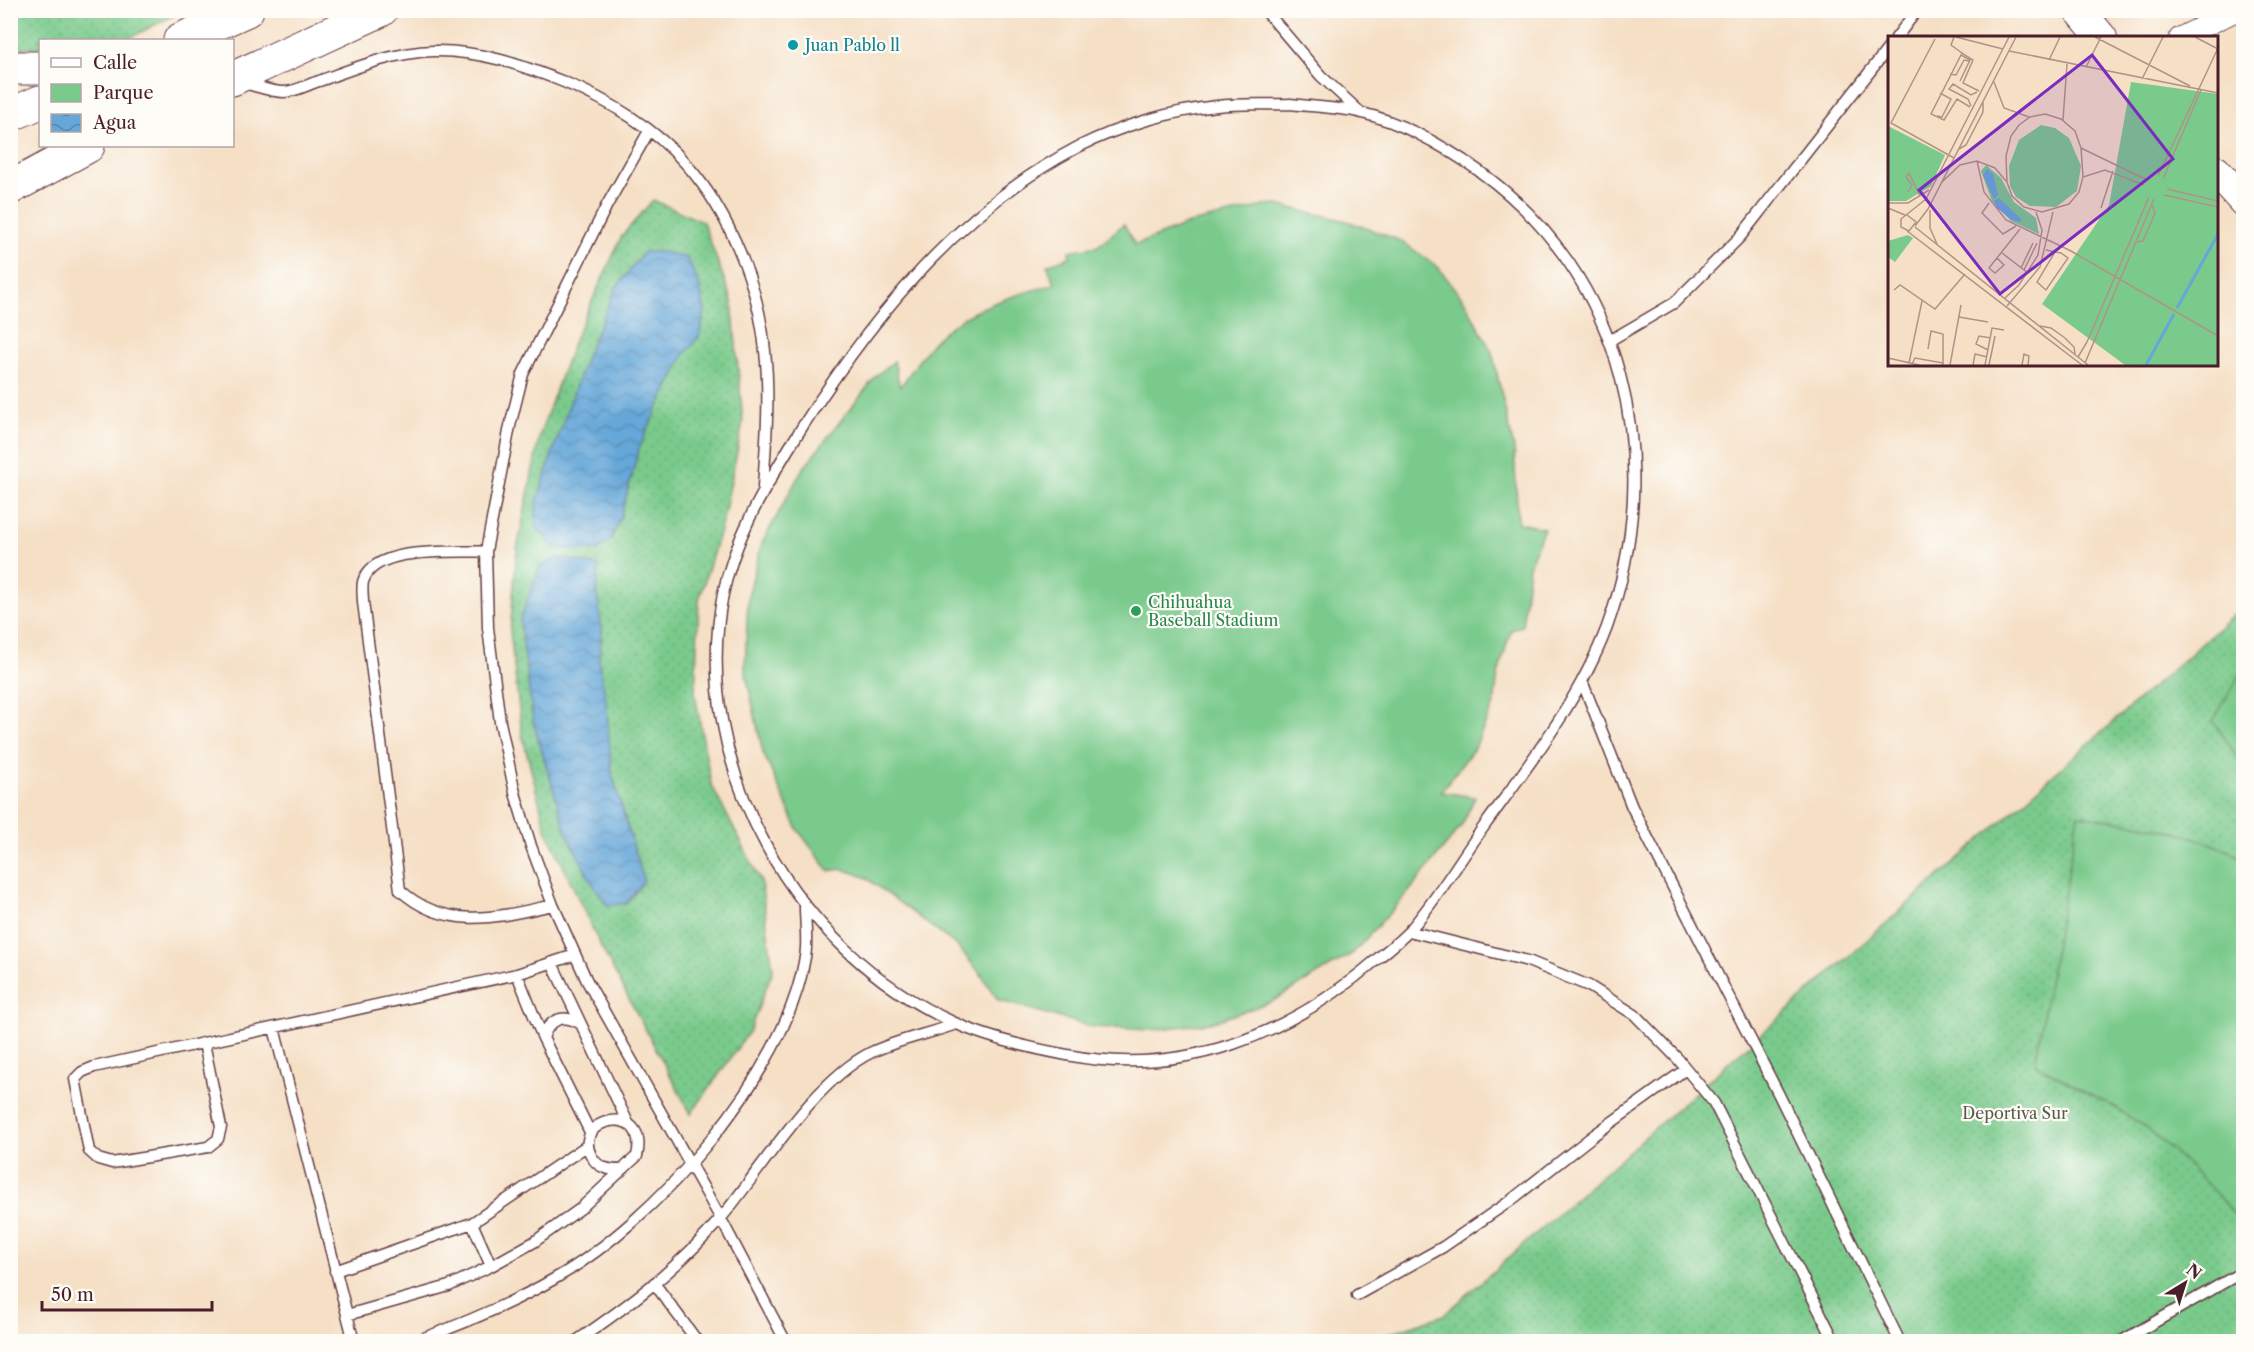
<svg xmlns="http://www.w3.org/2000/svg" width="2254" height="1352" font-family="'Libre Caslon Text',serif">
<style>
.green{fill:url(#green-dots);stroke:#62745c;stroke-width:1.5}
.pitch{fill:#7aca8c;stroke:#62745c;stroke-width:1.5}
.water{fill:url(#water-waves);stroke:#586382;stroke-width:1.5}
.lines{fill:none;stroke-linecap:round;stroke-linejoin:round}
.service-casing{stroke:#643c42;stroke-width:13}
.minor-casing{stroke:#643c42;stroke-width:23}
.secondary-casing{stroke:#643c42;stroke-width:32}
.primary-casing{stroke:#643c42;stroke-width:35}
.service{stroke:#fff;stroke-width:10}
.minor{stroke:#fff;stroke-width:21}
.secondary{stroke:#fff;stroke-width:30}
.primary{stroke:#fff;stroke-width:33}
.culture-dot{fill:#0f9aa8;stroke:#fdfcf7;stroke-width:2}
.leisure-dot{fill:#2e9e5b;stroke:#fdfcf7;stroke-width:2}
.labels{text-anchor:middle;stroke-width:4.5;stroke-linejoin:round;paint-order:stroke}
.culture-label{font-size:16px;fill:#0d838f;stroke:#fdfcf7;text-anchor:start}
.leisure-label{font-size:16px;fill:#27864d;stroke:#fdfcf7;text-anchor:start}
.park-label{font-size:16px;fill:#5b5b4d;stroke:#fdfcf7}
.inset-river{fill:none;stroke:#65a7d9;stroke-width:3}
.inset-road{fill:none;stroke:#b19287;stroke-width:1.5}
.view{fill:#7b2cbf;fill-opacity:0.15;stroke:#7b2cbf;stroke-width:3}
.inset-edge{fill:none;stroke:#4a1f2b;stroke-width:3}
</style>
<defs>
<pattern id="green-dots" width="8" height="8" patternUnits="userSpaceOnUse" patternTransform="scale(1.5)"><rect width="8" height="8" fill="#7aca8c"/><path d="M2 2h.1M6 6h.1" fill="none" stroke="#6bad79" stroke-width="1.8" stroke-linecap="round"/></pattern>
<pattern id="water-waves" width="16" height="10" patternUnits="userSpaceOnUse" patternTransform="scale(1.5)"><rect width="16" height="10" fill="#65a7d9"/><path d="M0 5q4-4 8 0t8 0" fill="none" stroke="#5587b0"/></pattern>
</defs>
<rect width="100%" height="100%" fill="#fdfcf7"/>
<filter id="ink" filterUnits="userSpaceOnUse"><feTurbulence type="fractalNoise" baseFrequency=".0167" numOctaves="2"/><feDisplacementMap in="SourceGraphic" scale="12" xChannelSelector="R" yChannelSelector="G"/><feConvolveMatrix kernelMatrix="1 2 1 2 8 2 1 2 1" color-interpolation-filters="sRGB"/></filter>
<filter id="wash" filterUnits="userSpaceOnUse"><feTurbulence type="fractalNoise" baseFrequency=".008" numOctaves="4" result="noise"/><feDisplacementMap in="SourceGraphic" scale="24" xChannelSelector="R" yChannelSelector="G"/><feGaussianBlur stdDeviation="1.35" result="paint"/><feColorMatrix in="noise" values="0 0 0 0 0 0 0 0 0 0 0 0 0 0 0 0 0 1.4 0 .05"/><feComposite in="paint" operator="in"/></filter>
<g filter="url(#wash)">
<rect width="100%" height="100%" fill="#f5dfc5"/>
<path class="green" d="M 11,10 L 183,10 L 183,11 L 125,40 L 40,40 L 40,48 L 11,48 Z
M 653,200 L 703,222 L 732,301 L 743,422 L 723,520 L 699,600 L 695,694 L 711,784 L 761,881 L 773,970 L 749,1032 L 691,1114 L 600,945 L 546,829 L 522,734 L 510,632 L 517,549 L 540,434 L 574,340 L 622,236 Z
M 2243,607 L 2243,1341 L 1363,1342 L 1444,1315 Z"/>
<path class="pitch" d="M 1273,204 L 1347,221 L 1401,241 L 1438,267 L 1465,302 L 1492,352 L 1514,448 L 1518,523 L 1544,528 L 1529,566 L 1522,626 L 1511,630 L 1498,674 L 1494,704 L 1475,747 L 1441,792 L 1475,797 L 1462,825 L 1407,894 L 1352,954 L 1273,1001 L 1210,1023 L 1151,1030 L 1092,1027 L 998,1000 L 980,973 L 957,946 L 865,877 L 843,869 L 829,871 L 798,830 L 763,753 L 745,670 L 748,596 L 762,543 L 802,470 L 876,376 L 894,361 L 900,387 C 911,373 921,356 933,342 C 966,308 1011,296 1055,284 L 1047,265 L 1070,257 L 1069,251 L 1098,246 L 1124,224 L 1135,245 L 1191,223 Z
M 2243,670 L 2243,765 L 2213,721 Z
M 2078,815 C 2131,823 2197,831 2243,859 L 2244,1208 L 2234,1214 C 2208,1183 2180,1155 2148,1130 C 2113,1103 2073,1086 2035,1064 Z"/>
<path class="water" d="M 644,252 L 663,252 L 687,258 L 699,284 L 705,311 L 699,337 L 684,355 L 650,424 L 639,449 L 620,519 L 611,539 L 598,551 L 554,548 L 536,526 L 536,505 L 551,457 L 587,354 L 616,288 Z
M 558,557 L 599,566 L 597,589 L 602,631 L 599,661 L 606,700 L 612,774 L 644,881 L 626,904 L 607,905 L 592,883 L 566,832 L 533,721 L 520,620 L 540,566 Z"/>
</g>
<g filter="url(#ink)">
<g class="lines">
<g class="service-casing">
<path id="service" d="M 1265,10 L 1321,76 L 1360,112
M 1896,38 L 1917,10
M 244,83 C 256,86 272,92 284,92 C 295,92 309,84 319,81 C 355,68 394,52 433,51 C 479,50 522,65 564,82 C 608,100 656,129 687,165 C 730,214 759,286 765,351 C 770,396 766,442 763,487
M 1290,104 C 1313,107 1339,107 1362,113 C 1404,123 1444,146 1479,171 C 1625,275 1667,462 1607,627 C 1580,699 1530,763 1485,825 C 1461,858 1436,901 1409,931 C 1399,942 1386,951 1376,960 C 1289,1035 1183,1078 1067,1055 C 1030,1048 989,1039 955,1023 C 796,953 689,765 723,594 C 734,541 761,494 789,448 C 862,330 952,213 1078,147 C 1120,126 1170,111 1217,106 C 1241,103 1266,105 1290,104 Z
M 649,131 L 607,205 L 523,374 L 510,426 L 486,551 L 488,628 L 500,722 L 515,793 L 531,846 L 553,905 L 587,981 L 721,1219 L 786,1342
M 1609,341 L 1674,303 L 1740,237 L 1890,46
M 486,551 C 455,553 378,545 364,579 C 361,585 363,595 363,602 L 400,890 C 446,932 499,917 553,905
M 1582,681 L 1632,807 L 1779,1095 L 1900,1342
M 1409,931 L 1528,961 L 1589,986 L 1635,1015 L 1678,1059 L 1714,1103 L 1835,1342
M 552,963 L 629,1125
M 517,974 L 543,1038 L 591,1134
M 274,1028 L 354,1342
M 543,1038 C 549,1019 563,1013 581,1024
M 204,1043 L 221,1127 L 218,1139 L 208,1147 L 112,1163 L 98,1159 L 89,1151 L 75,1079 L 82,1072 L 94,1067 L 517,974 L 575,955
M 472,1223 L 491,1266
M 335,1271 L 472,1223 L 588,1145
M 654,1283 L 698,1342
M 1357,1295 L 1443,1247 L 1510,1201 L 1594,1135 L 1686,1069
M 347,1315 L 449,1286 L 491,1266 L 534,1242 L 580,1209 L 637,1156 C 650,1100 569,1118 592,1157 C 598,1168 609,1170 621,1170
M 413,1342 C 463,1324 509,1305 554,1279 C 654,1223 787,1073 805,957 C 808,942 805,924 805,907
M 575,1342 C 628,1306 680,1267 721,1218 C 762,1169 813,1082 870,1053 C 896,1040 929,1034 956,1024
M 2120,1342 L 2244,1271
M 2239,1342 L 2244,1339"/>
</g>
<g class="minor-casing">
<path id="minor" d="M 2180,38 L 2237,10"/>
</g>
<g class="secondary-casing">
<path id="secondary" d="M 2079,10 L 2102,38
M 2216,171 L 2244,202"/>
</g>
<g class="primary-casing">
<path id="primary" d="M 180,40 L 247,10
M 10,68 L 40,68
M 232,79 L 381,10
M 10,115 L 40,102
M 10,188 L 88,146"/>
</g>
<use href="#service" class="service"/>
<use href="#minor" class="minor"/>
<use href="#secondary" class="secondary"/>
<use href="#primary" class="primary"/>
</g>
</g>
<circle class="culture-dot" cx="793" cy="45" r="6"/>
<circle class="leisure-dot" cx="1136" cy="611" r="6"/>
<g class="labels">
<g class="culture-label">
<text x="805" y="51">Juan Pablo ll</text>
</g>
<g class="leisure-label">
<text x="1148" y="608">Chihuahua<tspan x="1148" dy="18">Baseball Stadium</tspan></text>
</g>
<g class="park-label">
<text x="2015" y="1119">Deportiva Sur</text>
</g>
</g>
<g transform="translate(1888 36)">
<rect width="330" height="330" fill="#f5dfc5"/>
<path d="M 243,46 L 330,58 L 330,329 L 237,329 L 154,268 L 221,169 ZM 0,90 L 57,119 L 43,150 L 18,165 L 0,165 ZM 98,129 L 113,142 L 126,166 L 148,182 L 151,198 L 123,185 L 104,165 L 93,135 ZM 20,199 L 25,202 L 7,226 L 0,221 L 0,205 Z" fill="#7aca8c"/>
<path d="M 260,56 L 290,62 L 293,71 L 289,80 L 277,85 L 244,77 L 245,63 ZM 330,64 L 330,113 L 328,104 L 323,105 L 308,77 L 315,69 ZM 261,85 L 283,92 L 275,113 L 251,114 L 239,92 ZM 153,89 L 167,92 L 181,102 L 193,130 L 189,155 L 168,171 L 142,170 L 128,161 L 122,150 L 121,130 L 131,104 ZM 330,207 L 330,247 L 313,237 ZM 182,242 L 205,244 L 202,274 L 179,272 ZM 311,243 L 330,253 L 316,284 L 295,273 ZM 246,261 L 278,279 L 270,293 L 238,275 ZM 229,279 L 241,286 L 225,314 L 213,307 ZM 292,284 L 305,291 L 294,311 L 281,304 ZM 248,291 L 268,302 L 253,329 L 231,321 ZM 317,298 L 330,305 L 330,322 L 310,311 ZM 277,307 L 298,318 L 292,329 L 266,329 ZM 304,314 L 329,328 L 329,329 L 295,329 Z" fill="#7aca8c"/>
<path d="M 99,133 L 105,138 L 110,159 L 106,163 L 95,139 ZM 111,162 L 133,183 L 133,186 L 124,184 L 108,171 L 106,165 Z" fill="#65a7d9"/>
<path class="inset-river" d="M 289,272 L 330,198M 258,329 L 286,278"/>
<path class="inset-road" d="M 66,1 L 63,9 L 74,17M 68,1 L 115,13M 207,1 L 302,50M 307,1 L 330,13M 47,3 L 3,87 L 66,122M 121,15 L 330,57M 161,24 L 172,1M 198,31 L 213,1M 62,38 L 68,39 L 76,24 L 81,25M 254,43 L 275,1M 72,45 L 82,24 L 73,19M 106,46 L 116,72 L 141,81M 83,70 L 80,63 L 61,53 L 65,48 L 83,59 L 89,56M 82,71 L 69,63 L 56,84 L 43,78 L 74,17 L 85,24 L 75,47 L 91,55M 157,78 L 173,83 L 187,95 L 193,112 L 195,141 L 191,156 L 181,168 L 154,176 L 136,171 L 124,160 L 119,146 L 118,120 L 123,100 L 131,89 L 142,81 ZM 49,80 L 54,81 L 63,63 L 52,57M 175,84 L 179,28M 193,112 L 259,144M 71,113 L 78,109 L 95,76 L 95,66M 89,125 L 96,156 L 118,184 L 183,215 L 330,300M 270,140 L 330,12M 195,141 L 217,134 L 256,149M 275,143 L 313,54M 54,146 L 72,129 L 89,125 L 107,132 L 118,145M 279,153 L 330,165M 20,156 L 24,149 L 18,141 L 21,137 L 32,160M 276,159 L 330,171M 0,167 L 20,167 L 41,154M 101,167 L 94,177 L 115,198 L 128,190M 0,172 L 17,179M 213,172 L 225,135M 42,174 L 42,192 L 49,208M 19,179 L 28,186 L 21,195 L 13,191 L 13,183 L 38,163 L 121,1M 27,190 L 40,173 L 128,1M 27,191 L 200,329M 19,195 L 194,329M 249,206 L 255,205 L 267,177 L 264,169M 158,214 L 167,216 L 173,217 L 180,222 L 158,254 L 149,246 L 167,216M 114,217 L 140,237M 109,222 L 116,229 L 107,237 L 101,232 L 132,193M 133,232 L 145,207M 136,234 L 149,207M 6,254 L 12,249 L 47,273 L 77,238M 117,262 L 131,249 L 150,219 L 154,194 L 148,176M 119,270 L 152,231 L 165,176M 71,281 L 100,286M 152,290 L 163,292 L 177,302 L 186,311 L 187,318M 40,313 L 43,295 L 55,298 L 55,329M 100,314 L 88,308 L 91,300 L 103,302M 190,321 L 199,306 L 261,161M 0,322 L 31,329M 21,327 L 34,265M 197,327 L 266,163M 24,328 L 27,322 L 55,327M 62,329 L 73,269M 85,329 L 87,318 L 99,321M 97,329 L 104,292 L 116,294M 101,329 L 107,300M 134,329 L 136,318 L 141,320 L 140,329"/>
<path class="view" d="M 204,19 L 285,123 L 112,258 L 31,154 Z"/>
<rect width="330" height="330" class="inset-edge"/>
</g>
<rect width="2254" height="1352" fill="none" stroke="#fdfcf7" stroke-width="36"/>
<rect x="39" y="39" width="195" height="108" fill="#fdfcf7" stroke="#b5a4a5" stroke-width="1.5"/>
<rect x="51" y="58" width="30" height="9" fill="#ffffff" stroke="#b5a4a5" stroke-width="1.5"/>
<text x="93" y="69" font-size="18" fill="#4a1f2b">Calle</text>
<rect x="51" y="84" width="30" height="18" fill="#7aca8c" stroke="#b5a4a5" stroke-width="1.5"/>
<text x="93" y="99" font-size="18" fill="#4a1f2b">Parque</text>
<rect x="51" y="114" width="30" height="18" fill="url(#water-waves)" stroke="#b5a4a5" stroke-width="1.5"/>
<text x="93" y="129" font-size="18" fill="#4a1f2b">Agua</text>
<g transform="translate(2185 1283) rotate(38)" stroke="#fdfcf7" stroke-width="4.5" paint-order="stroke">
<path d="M0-4.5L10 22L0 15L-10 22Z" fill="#4a1f2b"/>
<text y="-9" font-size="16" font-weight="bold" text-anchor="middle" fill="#4a1f2b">N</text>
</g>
<path d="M42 1301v9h170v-9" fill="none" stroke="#4a1f2b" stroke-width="3"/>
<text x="51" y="1301" font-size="18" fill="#4a1f2b" stroke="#fdfcf7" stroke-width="4.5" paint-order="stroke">50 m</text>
</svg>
